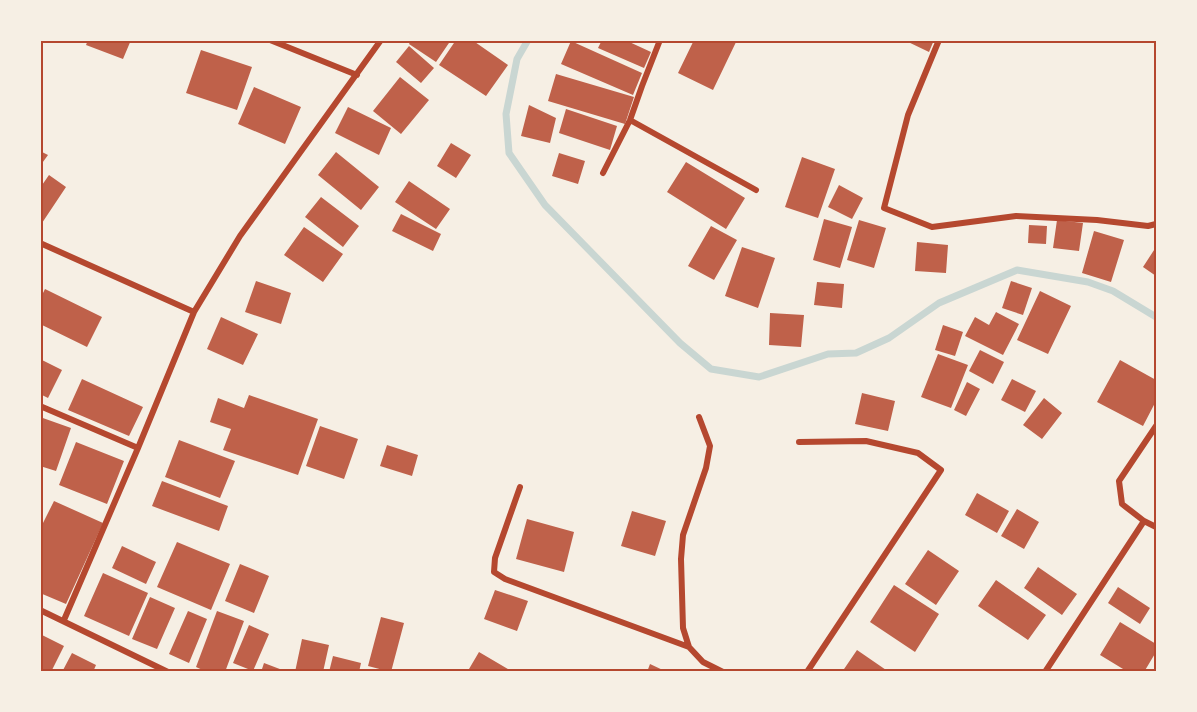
<svg xmlns="http://www.w3.org/2000/svg" width="1197" height="712" font-family="'DM Sans',sans-serif">
<style>
.lines{fill:none;stroke-linecap:round;stroke-linejoin:round}
.stream{stroke:#c9d6d2;stroke-width:7}
.building{fill:#bf614a}
.minor{stroke:#b5482f;stroke-width:6}
.neatline{fill:none;stroke:#b5482f;stroke-width:2}
</style>
<rect width="100%" height="100%" fill="#f6efe4"/>
<g class="lines">
<path class="stream" d="M 528,40 L 517,59 L 506,114 L 509,153 L 545,205 L 680,343 L 711,369 L 759,377 L 828,354 L 856,353 L 889,338 L 939,303 L 1017,270 L 1088,282 L 1113,291 L 1156,317"/>
</g>
<path class="building" d="M 88,40 L 131,40 L 123,59 L 86,45 Z
M 411,40 L 451,40 L 436,62 L 409,44 Z
M 456,40 L 472,40 L 508,65 L 486,96 L 439,65 Z
M 602,40 L 625,40 L 651,52 L 644,68 L 598,48 Z
M 694,40 L 737,40 L 713,90 L 678,73 Z
M 904,40 L 934,40 L 929,52 Z
M 571,41 L 642,73 L 633,95 L 561,64 Z
M 409,46 L 434,68 L 421,83 L 396,62 Z
M 201,50 L 252,67 L 237,110 L 186,93 Z
M 556,74 L 634,97 L 625,124 L 548,101 Z
M 400,77 L 429,100 L 401,134 L 373,111 Z
M 254,87 L 301,107 L 285,144 L 238,124 Z
M 529,105 L 556,118 L 550,143 L 521,136 Z
M 348,107 L 391,128 L 379,155 L 335,133 Z
M 566,109 L 617,126 L 610,150 L 559,133 Z
M 451,143 L 471,155 L 456,178 L 437,166 Z
M 40,151 L 48,155 L 40,166 Z
M 336,152 L 379,187 L 361,210 L 318,175 Z
M 559,153 L 585,161 L 578,184 L 552,176 Z
M 802,157 L 835,169 L 818,218 L 785,207 Z
M 686,162 L 745,198 L 726,229 L 667,192 Z
M 49,175 L 66,187 L 40,226 L 40,188 Z
M 409,181 L 450,209 L 436,229 L 395,202 Z
M 839,185 L 863,198 L 852,219 L 828,207 Z
M 321,197 L 359,226 L 343,247 L 305,217 Z
M 401,214 L 441,234 L 433,251 L 392,231 Z
M 824,219 L 852,227 L 840,268 L 813,260 Z
M 859,220 L 886,228 L 874,268 L 847,260 Z
M 1057,220 L 1083,223 L 1079,251 L 1053,248 Z
M 1029,225 L 1047,226 L 1046,244 L 1028,243 Z
M 711,226 L 737,240 L 714,280 L 688,266 Z
M 304,227 L 343,254 L 323,282 L 284,255 Z
M 1094,231 L 1124,240 L 1111,282 L 1082,273 Z
M 917,242 L 948,245 L 946,273 L 915,271 Z
M 742,247 L 775,258 L 758,308 L 725,296 Z
M 1156,247 L 1156,276 L 1143,267 Z
M 256,281 L 291,293 L 281,324 L 245,312 Z
M 1011,281 L 1032,288 L 1023,315 L 1002,308 Z
M 817,282 L 844,284 L 842,308 L 814,305 Z
M 45,289 L 102,317 L 87,347 L 40,324 L 40,299 Z
M 1040,291 L 1071,306 L 1048,354 L 1017,340 Z
M 996,312 L 1019,324 L 1003,355 L 965,336 L 975,317 L 989,325 Z
M 770,313 L 804,315 L 801,347 L 769,345 Z
M 221,317 L 258,334 L 243,365 L 207,349 Z
M 943,325 L 963,332 L 955,356 L 935,350 Z
M 980,350 L 1004,362 L 993,384 L 969,371 Z
M 938,354 L 968,365 L 951,408 L 921,397 Z
M 40,359 L 62,370 L 48,398 L 40,394 Z
M 1120,360 L 1156,380 L 1156,401 L 1143,426 L 1097,402 Z
M 82,379 L 143,407 L 129,436 L 68,410 Z
M 1012,379 L 1036,391 L 1025,412 L 1001,400 Z
M 967,382 L 980,389 L 966,416 L 954,410 Z
M 862,393 L 895,401 L 888,431 L 855,424 Z
M 249,395 L 318,419 L 298,475 L 223,450 L 231,429 L 210,422 L 218,398 L 244,408 Z
M 1044,398 L 1062,413 L 1042,439 L 1023,425 Z
M 40,417 L 71,428 L 56,471 L 40,466 Z
M 320,426 L 358,439 L 344,479 L 306,466 Z
M 179,440 L 235,461 L 220,498 L 165,477 Z
M 76,442 L 124,461 L 107,504 L 59,485 Z
M 387,445 L 418,455 L 412,476 L 380,466 Z
M 162,481 L 228,506 L 219,531 L 152,506 Z
M 977,493 L 1009,511 L 997,533 L 965,515 Z
M 54,501 L 103,523 L 66,604 L 40,593 L 40,529 Z
M 1017,509 L 1039,522 L 1024,549 L 1001,536 Z
M 632,511 L 666,521 L 655,556 L 621,546 Z
M 527,519 L 574,532 L 564,572 L 516,559 Z
M 177,542 L 230,564 L 211,610 L 157,587 Z
M 122,546 L 156,562 L 146,584 L 112,568 Z
M 928,550 L 959,571 L 936,605 L 905,584 Z
M 240,564 L 269,576 L 254,613 L 225,601 Z
M 1038,567 L 1077,594 L 1062,615 L 1024,588 Z
M 103,573 L 148,593 L 129,636 L 84,616 Z
M 996,580 L 1046,615 L 1028,640 L 978,606 Z
M 894,585 L 939,614 L 915,652 L 870,622 Z
M 1118,587 L 1150,608 L 1140,624 L 1108,603 Z
M 495,590 L 528,601 L 517,631 L 484,619 Z
M 150,597 L 175,608 L 157,649 L 132,639 Z
M 188,611 L 207,619 L 189,663 L 169,654 Z
M 217,611 L 244,621 L 225,672 L 207,672 L 196,667 Z
M 381,617 L 404,623 L 391,672 L 368,666 Z
M 1120,622 L 1156,644 L 1156,652 L 1144,672 L 1128,672 L 1100,655 Z
M 249,625 L 269,634 L 253,671 L 233,663 Z
M 40,634 L 64,646 L 51,672 L 40,672 Z
M 302,639 L 329,645 L 323,672 L 295,672 Z
M 857,650 L 889,672 L 842,672 Z
M 479,652 L 513,672 L 473,672 L 469,669 Z
M 72,653 L 96,665 L 93,672 L 62,672 Z
M 333,656 L 361,663 L 359,672 L 329,672 Z
M 264,663 L 285,671 L 285,672 L 261,672 Z
M 650,664 L 667,672 L 647,672 Z"/>
<g class="lines">
<path class="minor" d="M 270,40 L 357,75
M 939,40 L 908,115 L 884,208 L 932,227 L 1016,216 L 1097,220 L 1148,226 L 1156,224
M 630,120 L 756,190
M 603,173 L 630,120 L 642,86 L 660,40
M 40,243 L 194,312
M 40,406 L 138,448
M 699,417 L 710,446 L 706,468 L 683,535 L 681,559 L 683,628 L 689,647 L 703,662 L 723,672
M 1156,426 L 1119,481 L 1122,504 L 1144,521 L 1156,527
M 799,442 L 866,441 L 918,453 L 941,470 L 807,672
M 520,487 L 495,558 L 494,572 L 505,579 L 689,647
M 40,610 L 168,672
M 64,620 L 138,448 L 194,312 L 240,236 L 381,40
M 1045,672 L 1144,521"/>
</g>
<rect width="1197" height="712" fill="none" stroke="#f6efe4" stroke-width="84"/>
<rect x="42" y="42" width="1113" height="628" class="neatline"/>
</svg>
